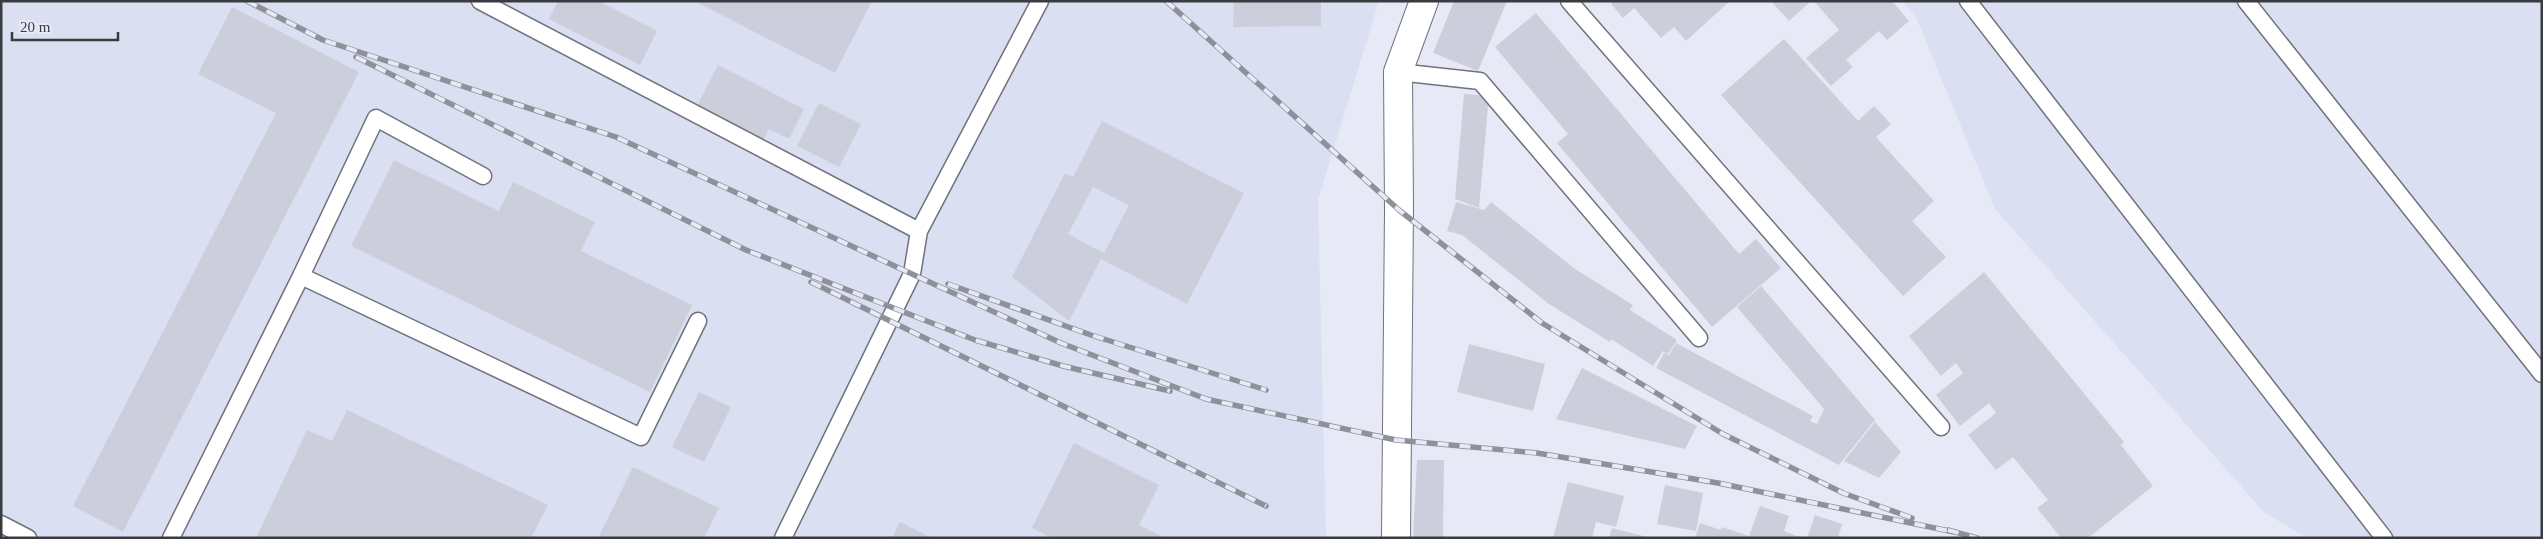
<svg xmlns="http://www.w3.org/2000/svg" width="2543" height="539" font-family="Georgia,serif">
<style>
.built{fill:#dadff1}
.building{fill:#cccfdb;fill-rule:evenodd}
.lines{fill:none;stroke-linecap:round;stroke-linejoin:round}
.lane-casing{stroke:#70727d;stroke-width:19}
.secondary-casing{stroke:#70727d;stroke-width:30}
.lane{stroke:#fff;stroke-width:16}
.secondary{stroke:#fff;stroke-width:28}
.rail-casing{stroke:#8f919a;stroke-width:5.5}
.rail{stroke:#e7eaf6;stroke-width:4;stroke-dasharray:11;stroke-linecap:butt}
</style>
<rect width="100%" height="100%" fill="#e7eaf6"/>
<path class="built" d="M 1,1 L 1379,1 L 1318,200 L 1326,538 L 1,538 Z
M 1902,1 L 2542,1 L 2542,538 L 2307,538 L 2265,513 L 1995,209 L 1916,17 Z"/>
<path class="building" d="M 558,1 L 599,1 L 657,31 L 640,65 L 549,19 Z
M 694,1 L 872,1 L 835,73 Z
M 1234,1 L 1321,1 L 1321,26 L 1233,27 Z
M 1454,1 L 1507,1 L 1478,71 L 1433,53 Z
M 1614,1 L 1730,1 L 1686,41 L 1674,27 L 1661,38 L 1634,8 L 1623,18 L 1611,4 Z
M 1771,1 L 1811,1 L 1789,21 Z
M 1814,1 L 1892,1 L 1909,21 L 1887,40 L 1879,31 L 1846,60 L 1853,67 L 1831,86 L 1806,58 L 1839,30 Z
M 232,7 L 359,72 L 123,532 L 73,506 L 276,113 L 198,74 Z
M 1536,13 L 1739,254 L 1756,239 L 1781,268 L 1712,327 L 1557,143 L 1568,134 L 1495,47 Z
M 1784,39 L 1858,121 L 1874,106 L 1891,124 L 1876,137 L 1934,201 L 1912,221 L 1946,257 L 1903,296 L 1721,95 Z
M 718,65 L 804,109 L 789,139 L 769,129 L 762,143 L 695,110 Z
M 1464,94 L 1489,96 L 1479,208 L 1455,199 Z
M 819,103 L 861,124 L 839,167 L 797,146 Z
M 1102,121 L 1244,193 L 1187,304 L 1101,259 L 1069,321 L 1012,277 L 1065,173 L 1073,177 ZM 1093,187 L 1129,205 L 1104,253 L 1068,234 Z
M 394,160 L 499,211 L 513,182 L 595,222 L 581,251 L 692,305 L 650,392 L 351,246 Z
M 1456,202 L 1484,210 L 1491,202 L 1575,269 L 1633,305 L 1630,310 L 1677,340 L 1668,354 L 1663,351 L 1653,366 L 1611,339 L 1610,342 L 1549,304 L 1462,235 L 1447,231 Z
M 1984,272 L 2124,442 L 2121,445 L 2153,486 L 2088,538 L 2061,538 L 2037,508 L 2048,500 L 2013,457 L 1996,470 L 1968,435 L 1996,413 L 1989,403 L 1960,426 L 1936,395 L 1963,373 L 1956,363 L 1941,376 L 1909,336 Z
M 1761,286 L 1875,420 L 1839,465 L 1656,368 L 1664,353 L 1671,356 L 1669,355 L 1676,343 L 1813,416 L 1810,421 L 1817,424 L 1824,409 L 1737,307 Z
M 1469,344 L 1545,364 L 1533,411 L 1457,392 Z
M 1582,368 L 1697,426 L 1685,449 L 1556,419 Z
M 699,392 L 731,407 L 704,462 L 672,447 Z
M 347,410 L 548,505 L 531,538 L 256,538 L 307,430 L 332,441 Z
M 1875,422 L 1901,452 L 1879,478 L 1844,461 Z
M 1074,443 L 1159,485 L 1139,525 L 1165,538 L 1052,538 L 1032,528 Z
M 1417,460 L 1444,460 L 1443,536 L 1450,538 L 1413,538 Z
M 633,467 L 719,508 L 704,538 L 598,538 Z
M 1568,482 L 1624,496 L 1616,527 L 1596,522 L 1592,538 L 1553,538 Z
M 1665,485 L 1703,493 L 1696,531 L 1657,524 Z
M 1760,506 L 1789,516 L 1784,531 L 1802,538 L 1695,538 L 1700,523 L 1721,530 L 1722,527 L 1749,536 Z
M 1815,515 L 1842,524 L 1838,538 L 1807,538 Z
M 900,522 L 932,538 L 892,538 Z
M 1612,528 L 1647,537 L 1647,538 L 1609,538 Z"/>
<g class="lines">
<g class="lane-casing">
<path id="lane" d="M 480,1 L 919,231 L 1040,1
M 1569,1 L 1941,427
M 1968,1 L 2384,538
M 2246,1 L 2542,374
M 1398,72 L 1480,81 L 1699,338
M 301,276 L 376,118 L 483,176
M 1,524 L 28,538
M 171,538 L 301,276 L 641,437 L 698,321
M 783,538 L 912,274 L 919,231"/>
</g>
<g class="secondary-casing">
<path id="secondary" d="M 1396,538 L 1399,210 L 1398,72 L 1424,1"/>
</g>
<use href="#lane" class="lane"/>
<use href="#secondary" class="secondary"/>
<g class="rail-casing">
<path id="rail" d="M 247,1 L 323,40 L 616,137 L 1061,343 L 1206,399 L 1396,440 L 1537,453 L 1718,483 L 1954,532
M 1166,1 L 1399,210 L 1542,323 L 1723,434 L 1843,493 L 1912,518
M 356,57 L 746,250 L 975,340 L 1063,366 L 1170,391
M 811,282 L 1266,506
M 948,284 L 1091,335 L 1266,390
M 1948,530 L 1977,538"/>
</g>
<use href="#rail" class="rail"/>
</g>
<rect width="2543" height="539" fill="none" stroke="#3a3b40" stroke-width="5"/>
<path d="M12 32v8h106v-8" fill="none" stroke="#3a3b40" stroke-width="2.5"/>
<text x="20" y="32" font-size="15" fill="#3a3b40" stroke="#e7eaf6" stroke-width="4" paint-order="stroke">20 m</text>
</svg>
